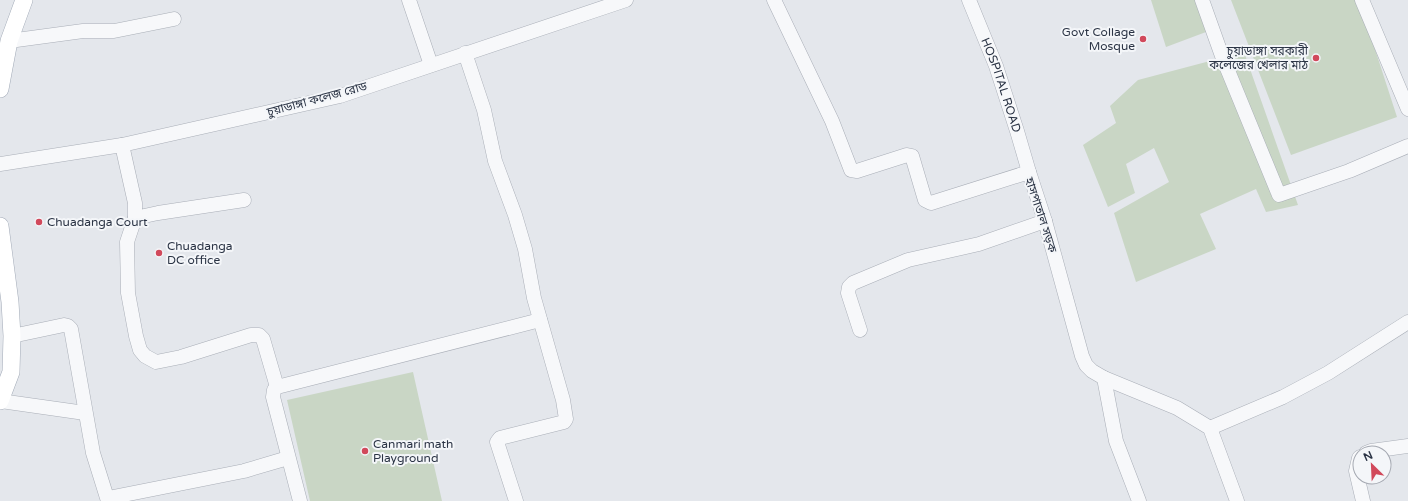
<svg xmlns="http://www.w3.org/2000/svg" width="1408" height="501" font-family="'Varela Round','Noto Sans Bengali',sans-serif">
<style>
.green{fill:#c9d6c5}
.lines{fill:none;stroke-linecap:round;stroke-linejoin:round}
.minor-casing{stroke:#a9aeb7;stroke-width:15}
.major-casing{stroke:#a3abb8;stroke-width:18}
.minor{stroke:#f7f8fa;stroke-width:14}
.major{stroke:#fff;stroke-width:17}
.poi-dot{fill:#d1495b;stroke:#f4f6f9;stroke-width:1.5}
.labels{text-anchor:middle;stroke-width:4;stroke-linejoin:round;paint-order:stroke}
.poi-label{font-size:12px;fill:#2b3445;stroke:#f4f6f9;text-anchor:start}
.street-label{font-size:12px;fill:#2b3445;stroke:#f4f6f9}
</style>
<rect width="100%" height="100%" fill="#e4e7ec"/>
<path class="green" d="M 1151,0 L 1204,0 L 1214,29 L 1166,47 Z
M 1231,0 L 1359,0 L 1397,117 L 1291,155 Z
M 1244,52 L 1298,205 L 1266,212 L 1256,189 L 1200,214 L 1216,249 L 1136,282 L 1114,213 L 1169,182 L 1154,148 L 1126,164 L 1135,193 L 1108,207 L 1083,145 L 1116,123 L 1110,106 L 1138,80 Z
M 413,372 L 442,501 L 310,501 L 287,400 Z"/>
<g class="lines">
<g class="minor-casing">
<g id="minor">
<path d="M 409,0 L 431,65"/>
<path d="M 774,0 L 832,121 L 851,170 L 857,171 L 907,155 L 912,156 L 925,200 L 931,203 L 1029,172 L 1045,221 L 1082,356 L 1086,365 L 1092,371 L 1104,378 L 1177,408 L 1210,428 L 1237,501"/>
<path id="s1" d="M 969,0 L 996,66 L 1017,131 L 1029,172"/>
<path d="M 1202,0 L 1222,56 L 1279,195 L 1349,171 L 1408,146"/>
<path d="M 1362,0 L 1408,109"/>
<path d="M 9,41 L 83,31 L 114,31 L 174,19"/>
<path d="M 465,53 L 484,110 L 495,161 L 515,215 L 525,249 L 534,298 L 563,400 L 566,419 L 564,422 L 500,438 L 497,442 L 516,501"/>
<path d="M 122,145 L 135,203 L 135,218 L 158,213 L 244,200"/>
<path d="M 0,164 L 122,145 L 340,96 L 626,0"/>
<path d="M 135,218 L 127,242 L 128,293 L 136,336 L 140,350 L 145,356 L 156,362 L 181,357 L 251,335 L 259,335 L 263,339 L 277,387"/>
<path d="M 860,330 L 848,293 L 849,287 L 853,283 L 908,260 L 979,244 L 1045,221"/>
<path d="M 12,336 L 64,325 L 68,326 L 71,329 L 93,453 L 108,501"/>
<path d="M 1104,378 L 1116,441 L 1139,501"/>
<path d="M 0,401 L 85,413"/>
<path d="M 1210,428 L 1283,397 L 1328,373 L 1408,322"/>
<path d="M 1366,453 L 1371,451 L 1408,446"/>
<path d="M 1360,457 L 1359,458 L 1356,471 L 1363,501"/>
<path d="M 108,498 L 244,471 L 288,458"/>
<path d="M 300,501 L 273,397 L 274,390 L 277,387 L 540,320"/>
</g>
</g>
<g class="major-casing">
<path id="major" d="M 0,89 L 9,41 L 24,0
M 0,226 L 10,302 L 12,336 L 11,372 L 0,401"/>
</g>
<use href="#minor" class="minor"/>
<use href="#major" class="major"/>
</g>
<g class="poi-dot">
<circle cx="1143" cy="39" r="4"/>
<circle cx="1316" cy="58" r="4"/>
<circle cx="39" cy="222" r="4"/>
<circle cx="159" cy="253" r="4"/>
<circle cx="365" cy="451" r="4"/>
</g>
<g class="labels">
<g class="poi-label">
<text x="1135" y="36" text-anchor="end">Govt Collage<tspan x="1135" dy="14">Mosque</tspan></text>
<text x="1308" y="55" text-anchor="end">চুয়াডাঙ্গা সরকারী<tspan x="1308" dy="14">কলেজের খেলার মাঠ</tspan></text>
<text x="47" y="226">Chuadanga Court</text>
<text x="167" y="250">Chuadanga<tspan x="167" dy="14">DC office</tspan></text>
<text x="373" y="448">Canmari math<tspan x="373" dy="14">Playground</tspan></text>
</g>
<g class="street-label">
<text dy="4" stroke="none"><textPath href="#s1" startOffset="91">HOSPITAL ROAD</textPath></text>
<text transform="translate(317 99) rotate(-15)" y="4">চুয়াডাঙ্গা কলেজ রোড</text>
<text transform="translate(1041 215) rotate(72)" y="4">হাসপাতাল সড়ক</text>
</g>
</g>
<g transform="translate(1372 465) rotate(336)"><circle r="19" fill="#f4f6f9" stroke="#a4a8b1"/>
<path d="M0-3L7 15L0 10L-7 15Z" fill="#d1495b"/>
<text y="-6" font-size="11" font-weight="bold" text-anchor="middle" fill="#2b3445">N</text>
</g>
</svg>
